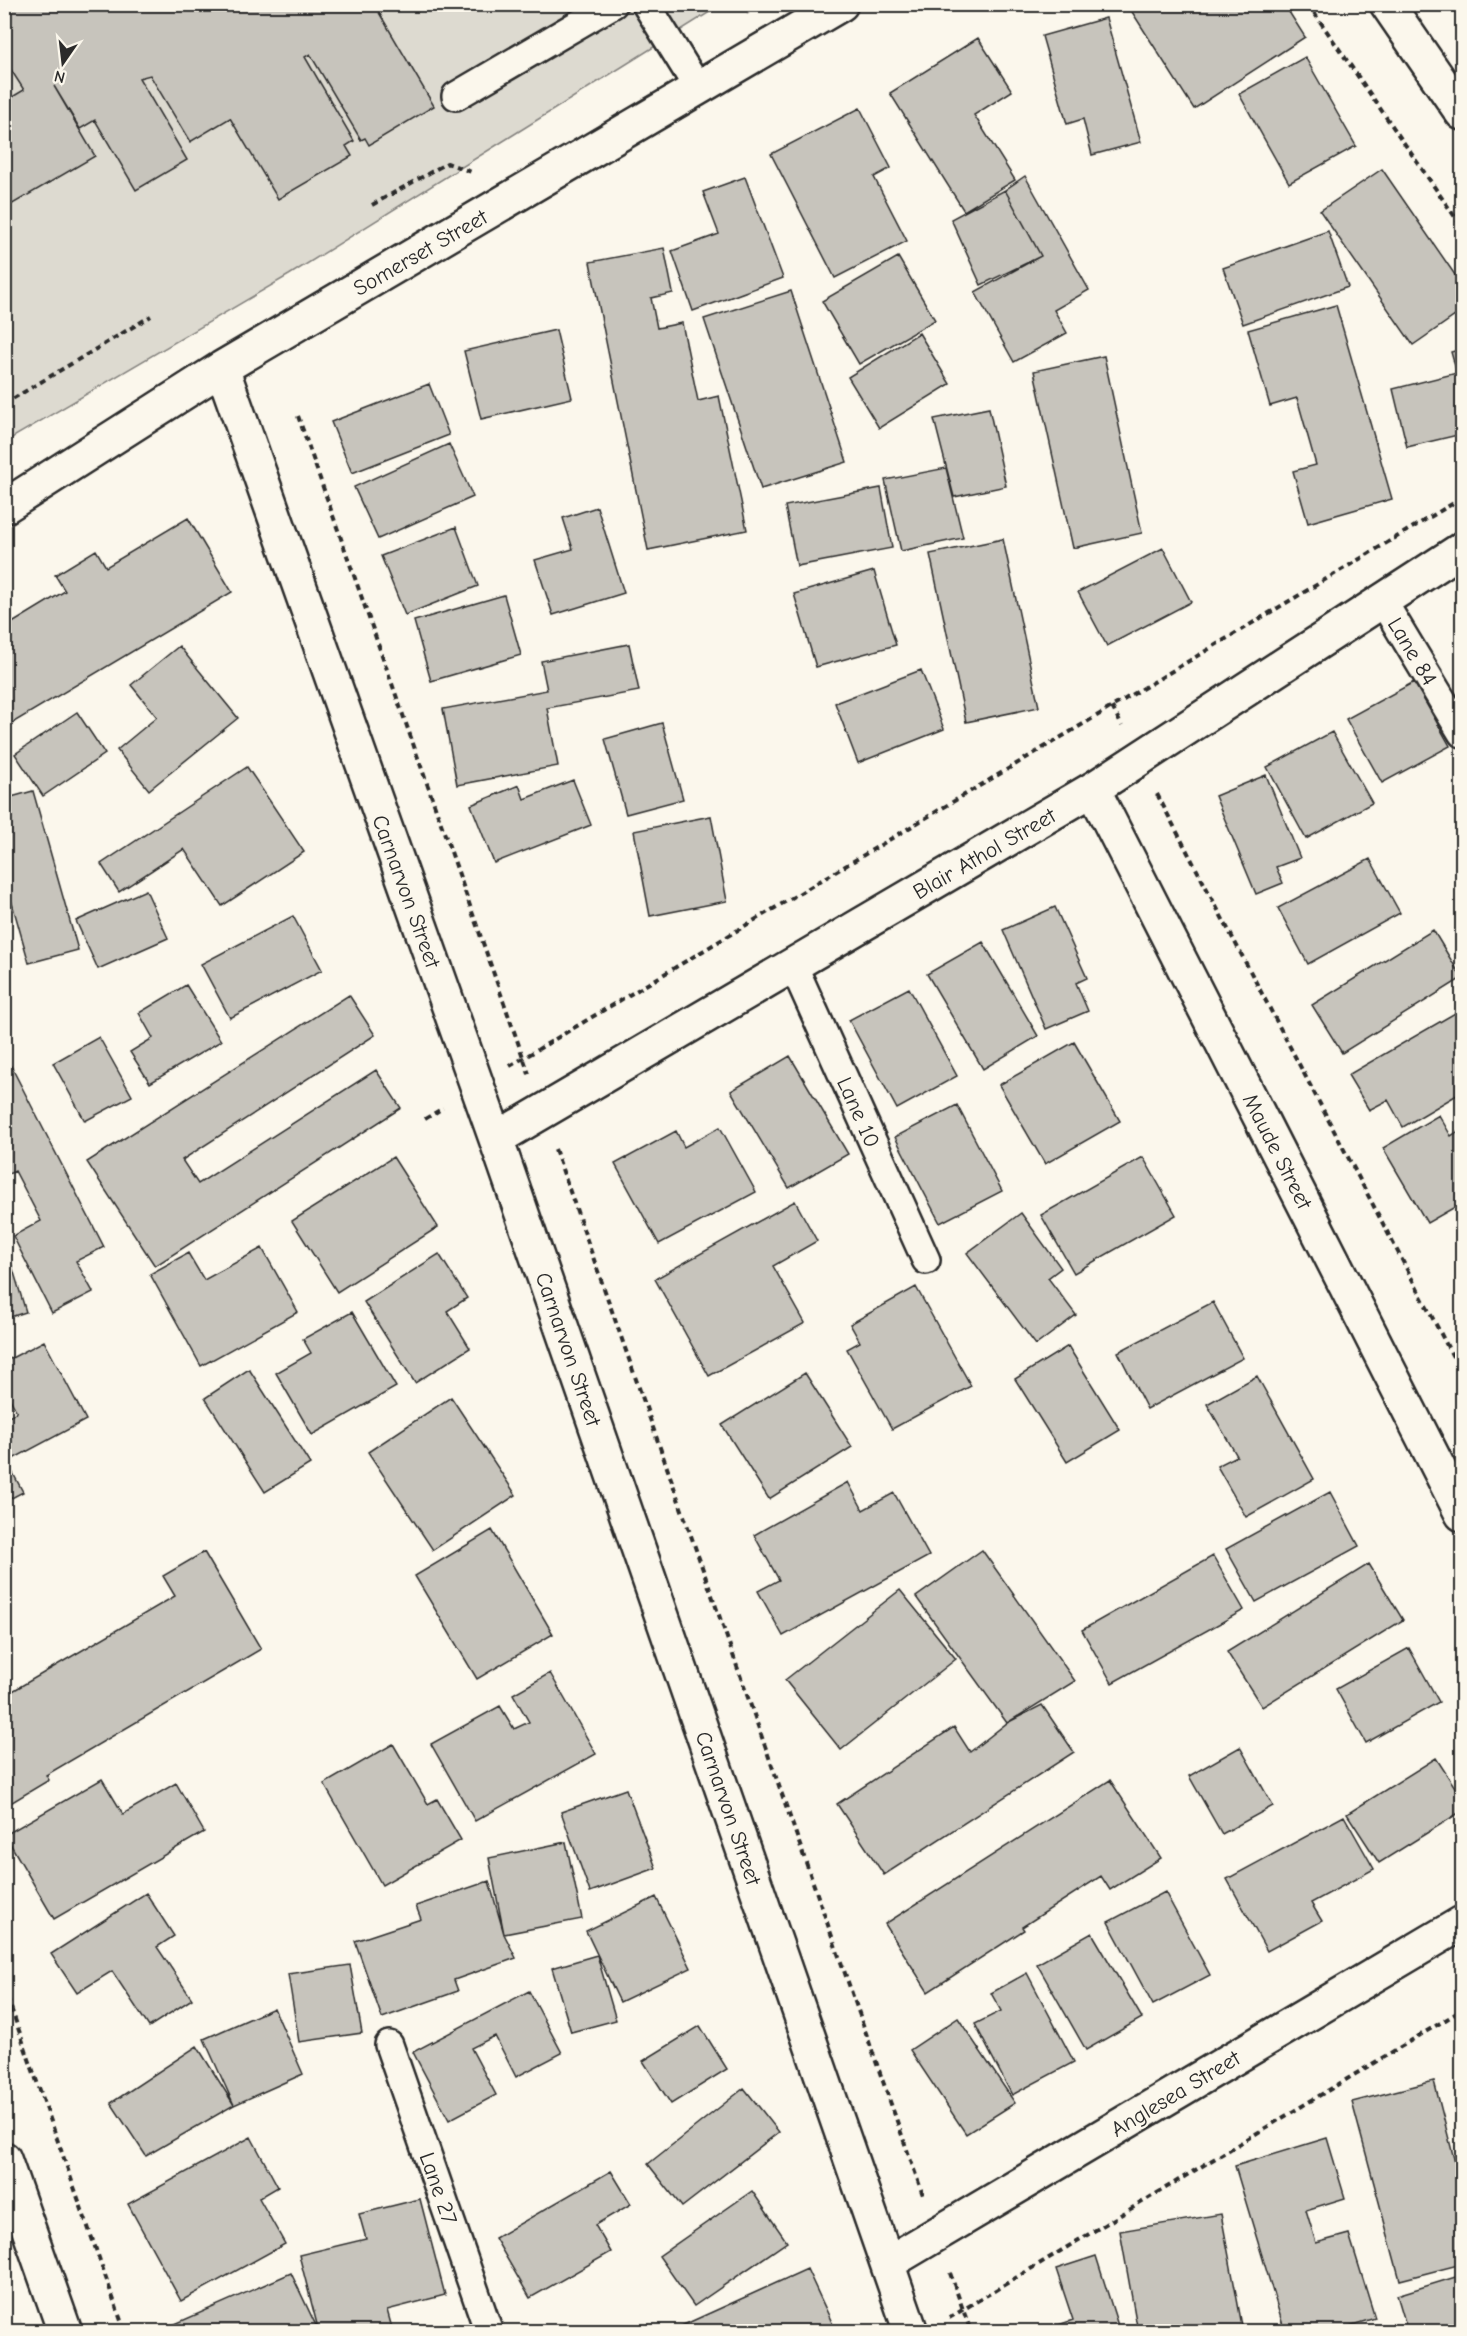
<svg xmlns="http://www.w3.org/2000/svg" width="1467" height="2336" font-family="'Comic Neue',sans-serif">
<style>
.green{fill:#dddad0;stroke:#84827e;stroke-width:1.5}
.building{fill:#c7c4bc;stroke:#2b2b2b;stroke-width:1.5}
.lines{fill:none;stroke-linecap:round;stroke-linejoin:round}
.service-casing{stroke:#2b2b2b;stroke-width:32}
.minor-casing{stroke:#2b2b2b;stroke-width:38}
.path{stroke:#2b2b2b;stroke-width:4;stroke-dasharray:6 4.5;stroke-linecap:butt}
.service{stroke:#fbf7ec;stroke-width:27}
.minor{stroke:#fbf7ec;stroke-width:33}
.labels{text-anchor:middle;stroke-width:4.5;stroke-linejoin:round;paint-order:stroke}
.street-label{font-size:22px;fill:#2b2b2b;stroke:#fbf7ec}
</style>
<rect width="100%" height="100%" fill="#fbf7ec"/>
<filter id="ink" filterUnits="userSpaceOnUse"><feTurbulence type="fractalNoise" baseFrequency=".0167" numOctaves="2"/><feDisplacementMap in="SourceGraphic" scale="12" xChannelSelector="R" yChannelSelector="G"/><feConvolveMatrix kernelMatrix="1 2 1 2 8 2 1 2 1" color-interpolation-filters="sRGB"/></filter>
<g filter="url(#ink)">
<path class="green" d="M 4,5 L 721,5 L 289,275 L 5,442 Z"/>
<path class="building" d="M 4,4 L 374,4 L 434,106 L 369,145 L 365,138 L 361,140 L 310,54 L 305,57 L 354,141 L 346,146 L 352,156 L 278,199 L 230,118 L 190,142 L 150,75 L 139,78 L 187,160 L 136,190 L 95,120 L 80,129 L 54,86 L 95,156 L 4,209 L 4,102 L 24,90 L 4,59 Z
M 1127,4 L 1284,4 L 1305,37 L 1194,109 Z
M 1106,18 L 1141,142 L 1092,155 L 1083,119 L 1067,124 L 1042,36 Z
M 978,38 L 1012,91 L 974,115 L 1015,180 L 964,211 L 890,93 Z
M 1305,57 L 1356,146 L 1289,183 L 1239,94 Z
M 860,108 L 891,168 L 874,177 L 907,241 L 835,278 L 771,154 Z
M 1382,169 L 1462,285 L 1462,311 L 1413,345 L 1320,211 Z
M 1025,176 L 1089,290 L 1054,310 L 1067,333 L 1014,362 L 975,292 L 1041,256 L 1005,190 Z
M 745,177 L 783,278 L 693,311 L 672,251 L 719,234 L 703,192 Z
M 1005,190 L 1041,256 L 981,285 L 951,219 Z
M 1328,231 L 1348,287 L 1243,324 L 1223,268 Z
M 664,248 L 673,293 L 651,298 L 657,328 L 682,323 L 698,401 L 719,396 L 747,530 L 648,550 L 590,262 Z
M 898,257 L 935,320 L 859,364 L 822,301 Z
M 791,291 L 847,462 L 761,489 L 704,319 Z
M 1336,305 L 1392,499 L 1308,523 L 1293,471 L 1316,465 L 1297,398 L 1270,406 L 1248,330 Z
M 556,330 L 572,398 L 481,419 L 464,351 Z
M 919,333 L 950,384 L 879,428 L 848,377 Z
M 1462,349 L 1462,434 L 1407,447 L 1393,389 L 1457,373 L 1451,352 Z
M 1104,356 L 1142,533 L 1073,548 L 1034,371 Z
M 429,384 L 449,435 L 352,473 L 331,422 Z
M 989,408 L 1006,486 L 954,497 L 934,419 Z
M 449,444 L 473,497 L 378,539 L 354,487 Z
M 946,468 L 963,538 L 901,551 L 885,480 Z
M 881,488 L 892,548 L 797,566 L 785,506 Z
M 597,507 L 624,593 L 553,615 L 535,560 L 573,549 L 563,518 Z
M 188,518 L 232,592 L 4,728 L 4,628 L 65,591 L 55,575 L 96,550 L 106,567 Z
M 456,527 L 478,586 L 405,615 L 381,556 Z
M 1003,539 L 1039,707 L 966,722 L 930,554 Z
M 1163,548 L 1191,602 L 1107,646 L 1078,592 Z
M 874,571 L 896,645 L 816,667 L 794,594 Z
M 504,595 L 521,655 L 431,681 L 414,621 Z
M 629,644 L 639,691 L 547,708 L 558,766 L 457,785 L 443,709 L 547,690 L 541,661 Z
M 179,646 L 238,718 L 149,790 L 117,750 L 157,717 L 131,685 Z
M 921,670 L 944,729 L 858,763 L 835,703 Z
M 1414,682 L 1450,746 L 1382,783 L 1346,719 Z
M 77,712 L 105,754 L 43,796 L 15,754 Z
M 662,723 L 683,799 L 626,814 L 605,739 Z
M 1332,732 L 1372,803 L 1306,839 L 1267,767 Z
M 247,767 L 304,852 L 222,906 L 184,849 L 119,892 L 101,864 Z
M 1266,775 L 1300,858 L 1276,867 L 1283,883 L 1256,894 L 1215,796 Z
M 573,780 L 591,825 L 494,863 L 471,805 L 519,785 L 524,799 Z
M 33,791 L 78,950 L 29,963 L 4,875 L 4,799 Z
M 711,816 L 727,901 L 650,916 L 634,831 Z
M 1370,859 L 1400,913 L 1308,964 L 1278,908 Z
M 146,890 L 168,938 L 98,969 L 76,921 Z
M 1055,907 L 1087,978 L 1076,983 L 1088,1011 L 1046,1029 L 1003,930 Z
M 293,916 L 322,970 L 230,1018 L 201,964 Z
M 1433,930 L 1462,978 L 1342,1053 L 1312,1005 Z
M 983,942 L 1038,1036 L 983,1069 L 927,974 Z
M 186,985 L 221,1041 L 150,1083 L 130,1052 L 153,1038 L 139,1013 Z
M 909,988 L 957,1076 L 897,1109 L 849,1020 Z
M 349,995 L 375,1035 L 182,1160 L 198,1184 L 376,1070 L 401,1108 L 155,1266 L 87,1162 Z
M 1462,1009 L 1462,1092 L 1403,1127 L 1388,1100 L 1369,1110 L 1348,1075 Z
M 99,1037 L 132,1096 L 85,1121 L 53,1063 Z
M 1074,1042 L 1120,1121 L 1045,1164 L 999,1085 Z
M 790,1056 L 848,1154 L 789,1188 L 731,1091 Z
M 11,1066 L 104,1247 L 76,1261 L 93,1292 L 52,1313 L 13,1236 L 41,1221 L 15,1171 L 4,1176 L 4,1069 Z
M 957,1105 L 1002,1191 L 940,1223 L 895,1137 Z
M 1439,1115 L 1451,1136 L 1462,1129 L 1462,1203 L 1427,1223 L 1383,1148 Z
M 720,1127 L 756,1192 L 659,1244 L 615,1164 L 676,1131 L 684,1147 Z
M 393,1157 L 438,1227 L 337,1292 L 292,1221 Z
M 1143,1157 L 1176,1215 L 1074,1273 L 1041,1215 Z
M 795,1201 L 817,1241 L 773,1266 L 805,1323 L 709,1376 L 655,1279 Z
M 1021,1213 L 1061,1268 L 1048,1278 L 1076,1315 L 1036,1345 L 967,1253 Z
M 262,1248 L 298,1312 L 201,1366 L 150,1274 L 188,1253 L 204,1280 Z
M 439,1254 L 467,1298 L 447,1311 L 470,1348 L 415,1383 L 364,1302 Z
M 9,1256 L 26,1312 L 4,1319 L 4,1257 Z
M 916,1287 L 971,1386 L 892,1429 L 847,1349 L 860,1342 L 850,1324 Z
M 1213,1302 L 1243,1358 L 1147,1409 L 1118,1352 Z
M 352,1312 L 396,1387 L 312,1435 L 276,1373 L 311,1353 L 303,1339 Z
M 44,1341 L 86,1420 L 7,1462 L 23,1492 L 4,1502 L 4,1419 L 17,1412 L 4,1388 L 4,1362 Z
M 1068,1346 L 1120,1430 L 1067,1462 L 1015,1379 Z
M 249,1369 L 310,1464 L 265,1492 L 205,1398 Z
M 805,1373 L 852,1447 L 769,1499 L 722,1425 Z
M 1257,1376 L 1314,1479 L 1246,1517 L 1217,1466 L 1237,1456 L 1207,1404 Z
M 451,1397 L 516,1495 L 433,1550 L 368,1452 Z
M 848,1482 L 863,1510 L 894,1493 L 929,1556 L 783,1636 L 758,1591 L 779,1580 L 754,1535 Z
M 1330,1492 L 1359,1546 L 1256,1602 L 1226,1549 Z
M 492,1530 L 553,1634 L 477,1679 L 415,1576 Z
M 982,1550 L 1075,1681 L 1007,1723 L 916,1597 Z
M 204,1552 L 261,1649 L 46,1775 L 49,1780 L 4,1807 L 4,1696 L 175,1596 L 163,1576 Z
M 1213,1556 L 1244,1610 L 1112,1683 L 1082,1630 Z
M 1369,1564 L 1403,1620 L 1262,1707 L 1227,1652 Z
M 900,1590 L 956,1659 L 841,1750 L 785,1680 Z
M 4,1605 L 11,1611 L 4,1618 Z
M 1409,1648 L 1439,1702 L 1366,1743 L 1336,1689 Z
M 550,1673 L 596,1754 L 475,1821 L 431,1744 L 500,1706 L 514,1729 L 529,1722 L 513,1694 Z
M 1042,1705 L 1074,1752 L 884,1875 L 837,1804 L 954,1727 L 970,1752 L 1007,1723 Z
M 393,1744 L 428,1804 L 437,1799 L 461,1840 L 382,1885 L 324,1784 Z
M 1240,1747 L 1273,1806 L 1222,1834 L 1189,1776 Z
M 1436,1758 L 1462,1798 L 1462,1811 L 1379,1863 L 1347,1814 Z
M 102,1779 L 123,1814 L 176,1783 L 204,1832 L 54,1919 L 5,1835 Z
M 1110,1780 L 1161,1858 L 1110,1890 L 1101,1876 L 1022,1927 L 1024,1930 L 928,1992 L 885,1924 Z
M 626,1789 L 656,1868 L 590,1892 L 561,1812 Z
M 1344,1816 L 1374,1869 L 1311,1903 L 1322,1921 L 1267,1951 L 1227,1879 Z
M 566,1842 L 582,1919 L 504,1934 L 489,1858 Z
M 489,1881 L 504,1934 L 516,1958 L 454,1980 L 458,1991 L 382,2018 L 355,1941 L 421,1919 L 416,1906 Z
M 1165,1892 L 1210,1975 L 1153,2005 L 1108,1922 Z
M 146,1893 L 174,1936 L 157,1947 L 192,1999 L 149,2027 L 112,1971 L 77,1993 L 51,1954 Z
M 656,1897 L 691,1968 L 620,2002 L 586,1931 Z
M 1092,1933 L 1142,2018 L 1086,2050 L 1037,1964 Z
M 597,1955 L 616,2020 L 571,2032 L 552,1968 Z
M 350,1965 L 362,2033 L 299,2042 L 288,1974 Z
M 1027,1973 L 1074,2062 L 1012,2095 L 975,2024 L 1001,2011 L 991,1993 Z
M 529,1991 L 562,2053 L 516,2077 L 495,2036 L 471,2048 L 496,2095 L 449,2120 L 413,2052 Z
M 274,2008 L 303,2074 L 234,2105 L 204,2039 Z
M 958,2018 L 1015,2103 L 966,2134 L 910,2050 Z
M 700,2026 L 727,2069 L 671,2104 L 643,2061 Z
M 1462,2042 L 1462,2058 L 1458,2043 Z
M 197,2046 L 234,2105 L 146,2156 L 111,2103 Z
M 1434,2081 L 1462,2190 L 1462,2264 L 1400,2280 L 1352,2102 Z
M 744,2088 L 779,2132 L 682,2207 L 648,2164 Z
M 251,2137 L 278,2187 L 259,2198 L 285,2244 L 181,2301 L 128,2204 Z
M 1327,2138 L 1345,2198 L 1306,2210 L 1316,2243 L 1349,2234 L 1375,2318 L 1330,2332 L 1285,2332 L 1235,2166 Z
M 611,2171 L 631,2204 L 595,2225 L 611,2252 L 530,2298 L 495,2238 Z
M 752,2191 L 787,2242 L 694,2306 L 659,2256 Z
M 420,2199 L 445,2295 L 387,2310 L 392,2328 L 381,2332 L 319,2332 L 299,2255 L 366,2239 L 359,2214 Z
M 1221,2214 L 1243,2331 L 1138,2332 L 1120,2231 Z
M 1096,2256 L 1120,2332 L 1038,2332 L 1073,2320 L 1056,2269 Z
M 807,2269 L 835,2329 L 830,2332 L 668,2332 Z
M 291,2273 L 319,2332 L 159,2332 L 159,2331 Z
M 1462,2275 L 1462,2332 L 1408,2332 L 1397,2295 Z"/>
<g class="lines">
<g class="service-casing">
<path id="service" d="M 646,4 L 698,88
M 456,96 L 613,4
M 1382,600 L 1462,733
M 793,965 L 926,1260
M 389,2045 L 489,2332"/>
</g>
<g class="minor-casing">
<path id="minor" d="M 1387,4 L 1462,113
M 222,368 L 496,1139 L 911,2332
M 4,507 L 222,368 L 841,4
M 1093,789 L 1462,1514
M 496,1139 L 1093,789 L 1462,549
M 4,2159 L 65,2332
M 888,2263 L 1462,1923"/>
</g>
<path class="path" d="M 743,4 L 748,14
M 1308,4 L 1462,227
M 372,205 L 447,163 L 474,173
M 4,404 L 151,316
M 298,416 L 529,1074
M 1112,707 L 1122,726
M 1157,794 L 1462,1374
M 510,1066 L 1462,498
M 425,1119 L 443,1108
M 555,1149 L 924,2198
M 4,1988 L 125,2332
M 950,2273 L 971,2332
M 949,2318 L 1462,2010"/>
<use href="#service" class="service"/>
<use href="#minor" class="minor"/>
</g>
</g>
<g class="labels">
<g class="street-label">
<text transform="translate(420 252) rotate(-30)" y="8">Somerset Street</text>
<text transform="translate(1413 651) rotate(59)" y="8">Lane 84</text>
<text transform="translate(984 853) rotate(-30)" y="8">Blair Athol Street</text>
<text transform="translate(407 891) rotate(70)" y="8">Carnarvon Street</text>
<text transform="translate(859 1112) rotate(66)" y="8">Lane 10</text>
<text transform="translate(1278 1151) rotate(63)" y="8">Maude Street</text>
<text transform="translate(569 1349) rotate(71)" y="8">Carnarvon Street</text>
<text transform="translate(729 1808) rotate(71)" y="8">Carnarvon Street</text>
<text transform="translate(1175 2093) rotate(-31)" y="8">Anglesea Street</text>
<text transform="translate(439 2188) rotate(71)" y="8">Lane 27</text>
</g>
</g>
<rect width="1467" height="2336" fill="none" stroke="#fbf7ec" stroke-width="24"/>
<rect x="12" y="12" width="1443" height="2312" fill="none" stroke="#2b2b2b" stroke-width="2" filter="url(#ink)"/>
<g transform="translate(63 63) rotate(194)" stroke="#fbf7ec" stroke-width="4.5" paint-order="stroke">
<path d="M0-4.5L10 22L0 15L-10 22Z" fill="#2b2b2b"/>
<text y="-9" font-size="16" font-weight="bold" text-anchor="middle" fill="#2b2b2b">N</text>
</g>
</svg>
